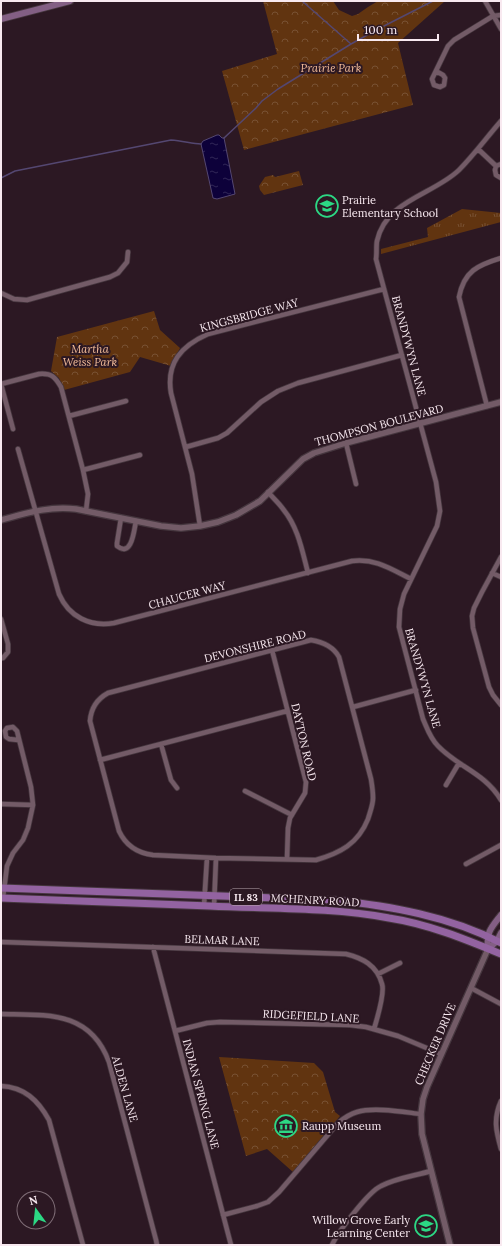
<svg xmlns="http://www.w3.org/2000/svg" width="502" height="1246" font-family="Lora,serif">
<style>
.grass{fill:url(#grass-tufts)}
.park{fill:url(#park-crowns)}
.water{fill:url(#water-ripples);stroke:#544771}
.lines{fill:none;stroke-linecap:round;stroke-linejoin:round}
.stream{stroke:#544771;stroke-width:1.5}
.minor-casing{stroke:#45363e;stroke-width:6}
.tertiary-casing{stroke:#45363e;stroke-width:8}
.secondary-casing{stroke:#45363e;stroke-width:8}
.primary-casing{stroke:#45363e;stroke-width:9}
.minor{stroke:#735b67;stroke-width:4.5}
.tertiary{stroke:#735b67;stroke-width:5.5}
.secondary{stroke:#835f84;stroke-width:6}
.primary{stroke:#9363a1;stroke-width:7}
.labels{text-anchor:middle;stroke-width:4;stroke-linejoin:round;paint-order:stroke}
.shield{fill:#2c1823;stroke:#bbaab2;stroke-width:1}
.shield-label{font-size:10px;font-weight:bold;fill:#f8e9f0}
.park-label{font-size:11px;font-style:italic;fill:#f4bd99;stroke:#2c1823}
.poi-label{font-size:11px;fill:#f8e9f0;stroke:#2c1823;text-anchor:start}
.street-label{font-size:11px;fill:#f8e9f0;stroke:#2c1823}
</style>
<defs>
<pattern id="grass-tufts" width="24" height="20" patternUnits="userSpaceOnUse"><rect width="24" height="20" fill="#613410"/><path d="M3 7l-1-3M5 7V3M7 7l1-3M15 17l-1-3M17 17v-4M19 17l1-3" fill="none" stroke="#785133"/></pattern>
<pattern id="park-crowns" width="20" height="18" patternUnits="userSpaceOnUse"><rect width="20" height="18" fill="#613410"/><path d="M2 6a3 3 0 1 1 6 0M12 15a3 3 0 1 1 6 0" fill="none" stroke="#785133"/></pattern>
<pattern id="water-ripples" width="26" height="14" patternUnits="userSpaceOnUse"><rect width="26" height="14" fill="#0d013a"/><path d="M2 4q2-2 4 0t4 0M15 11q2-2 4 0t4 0" fill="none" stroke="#312657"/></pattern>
</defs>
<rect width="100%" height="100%" fill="#2c1823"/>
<path class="grass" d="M 462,209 L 501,213 L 501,222 L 381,254 L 381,249 L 428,237 L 427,228 Z"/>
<path class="park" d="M 263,1 L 333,1 L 339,10 L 352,16 L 358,14 L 368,7 L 378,1 L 445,1 L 398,43 L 413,105 L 244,150 L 222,71 L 277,54 Z
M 299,171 L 303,185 L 264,195 L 260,190 L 259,186 L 265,177 L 273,175 L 275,177 Z
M 154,311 L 160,330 L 180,348 L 171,366 L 140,357 L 130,372 L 64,390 L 59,378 L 51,371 L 57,337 Z
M 219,1057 L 314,1063 L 323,1072 L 335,1112 L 340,1116 L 293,1172 L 267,1149 L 246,1156 Z"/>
<path class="water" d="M 217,135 L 219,135 L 222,138 L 224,138 L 235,194 L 217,199 L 213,198 L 201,144 L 203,141 Z"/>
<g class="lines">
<path class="stream" d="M 302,1 L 351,44
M 384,26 L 433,1
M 224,138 L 256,108 L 262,101 L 278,89 L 351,44 L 378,29
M 1,178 L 15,171 L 171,140 C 182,141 191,143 201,144"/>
<g class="minor-casing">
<path id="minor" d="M 485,1 L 501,29
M 436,71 L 443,75 L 445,78 L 444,85 L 440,87 L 434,85 L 432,79 L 448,46 L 454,40 L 493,16 L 501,15
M 501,121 C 487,137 474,155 459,170 C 433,195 386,200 377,241 C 376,246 377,253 376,259 L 436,482 L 440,511 L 437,526 L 404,594 L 400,609 L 399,627 L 423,719 C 427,728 430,738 438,746 C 458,767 485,773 501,800
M 478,149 L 496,166
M 501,164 L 496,166 L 495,170 L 496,175 L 501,178
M 1,293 L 14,299 L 27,300 L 110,277 L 118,273 L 127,262 L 128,252
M 1,384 L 39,374 C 52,373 55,377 61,387 L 83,470 L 88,494 L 86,511
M 1,384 L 13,429
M 487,406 L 459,297 C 464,271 478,265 501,258
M 69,416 L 126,401
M 346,443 L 356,484
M 186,447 L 218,438 L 227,433 L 261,402 L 278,391 L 298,383 L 402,355
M 18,449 L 59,594 C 69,617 90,627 114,623 L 352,561 C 375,558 391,569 411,579
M 83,470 L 140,455
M 268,492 C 273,498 279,503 283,509 C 298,527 302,550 308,573
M 121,518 L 117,543 L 117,546 C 132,558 134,530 136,521
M 200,526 L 192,474 L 171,393 C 166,363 181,346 208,334 L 384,289
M 501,557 L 482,592 L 474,608 L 472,616 L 473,628 L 489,687 L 493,695 L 501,705
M 492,573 L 501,577
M 1,619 L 8,644 L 8,652 L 3,658 L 1,658
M 311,640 C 323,642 333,646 339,657 L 371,779 C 372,785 373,792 373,798 C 373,805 370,812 368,819 C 358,844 340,853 316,860 L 216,858 L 153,855 C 137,853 126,846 119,831 L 90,721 C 91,708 97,699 108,693 Z
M 272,650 L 306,782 L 305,793 L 290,818 L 288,828 L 287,859
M 353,707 L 416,690
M 161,744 L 171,780 L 177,788
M 100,760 L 287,711
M 446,785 L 459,763
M 245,791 L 292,815
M 1,804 L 33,805
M 466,864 L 501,845
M 3,898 L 7,866 L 13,853 L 23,840 L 28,828 L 33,805 L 31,787 L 17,731 L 13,727 L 7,728 L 5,731 L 6,737 L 9,739 L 18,740
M 204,906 L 207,858
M 214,907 L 216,858
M 1,942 L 346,954 C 362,958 377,965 382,984 C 385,993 377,1019 374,1029
M 153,947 L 231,1245
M 378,974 L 400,963
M 471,988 L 501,1004
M 1,1014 C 46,1015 90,1010 109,1062 L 156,1240 L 157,1245
M 175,1031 L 207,1023 L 220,1022 L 350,1025 L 366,1027 L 398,1036 L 441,1054
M 1,1086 C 24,1087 38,1100 49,1120 L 83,1245
M 501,1101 C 493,1119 496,1131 501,1149
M 223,1215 L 257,1206 L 268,1202 L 279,1192 L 338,1123 C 344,1118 350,1114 357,1112 C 374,1107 403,1112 421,1114
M 332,1245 C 338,1232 368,1192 381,1186 C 396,1178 414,1176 431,1171"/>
</g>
<g class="tertiary-casing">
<path id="tertiary" d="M 1,520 C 27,513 48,506 76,509 L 161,526 L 181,528 L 200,526 L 218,522 L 236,515 L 260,501 L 303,459 L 314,453 L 346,443 L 501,402
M 450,1245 L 422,1134 L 421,1114 L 423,1099 L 427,1087 L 488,949"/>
</g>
<g class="secondary-casing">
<path id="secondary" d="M 1,19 L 70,1
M 488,949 C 486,932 491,928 501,915
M 488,949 L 497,941 L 501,933"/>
</g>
<g class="primary-casing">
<path id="primary" d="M 1,888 L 333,900 C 390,906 449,916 501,943
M 1,898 C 71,901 141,904 210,906 C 270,909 330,907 389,918 C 428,924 465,939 501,954"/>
</g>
<use href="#minor" class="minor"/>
<use href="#tertiary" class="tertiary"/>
<use href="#secondary" class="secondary"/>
<use href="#primary" class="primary"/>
</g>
<defs>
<g id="school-ring" transform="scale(1.15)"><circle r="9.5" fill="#2c1823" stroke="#2cd884" stroke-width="1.5"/><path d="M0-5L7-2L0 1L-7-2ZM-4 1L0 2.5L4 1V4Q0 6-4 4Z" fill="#2cd884"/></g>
<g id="museum-ring" transform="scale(1.15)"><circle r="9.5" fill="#2c1823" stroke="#2cd884" stroke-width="1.5"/><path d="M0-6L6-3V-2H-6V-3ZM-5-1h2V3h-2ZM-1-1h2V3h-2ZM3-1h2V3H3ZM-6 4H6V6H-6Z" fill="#2cd884"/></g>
</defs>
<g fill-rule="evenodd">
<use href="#school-ring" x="327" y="206"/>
<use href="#museum-ring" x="286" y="1126"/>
<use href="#school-ring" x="426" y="1226"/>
</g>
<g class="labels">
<rect class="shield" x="230" y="889" width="32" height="16" rx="3"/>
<g class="shield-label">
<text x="246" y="901">IL 83</text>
</g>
<g class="park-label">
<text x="331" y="72">Prairie Park</text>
<text x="90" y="353">Martha<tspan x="90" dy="13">Weiss Park</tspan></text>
</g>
<g class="poi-label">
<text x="342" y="204">Prairie<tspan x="342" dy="13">Elementary School</tspan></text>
<text x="302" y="1130">Raupp Museum</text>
<text x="410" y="1224" text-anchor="end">Willow Grove Early<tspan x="410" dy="13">Learning Center</tspan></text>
</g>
<g class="street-label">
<text transform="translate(249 315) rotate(-15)" y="4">KINGSBRIDGE WAY</text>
<text transform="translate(409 346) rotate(75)" y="4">BRANDYWYN LANE</text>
<text transform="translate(379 425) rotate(-15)" y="4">THOMPSON BOULEVARD</text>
<text transform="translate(187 595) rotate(-15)" y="4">CHAUCER WAY</text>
<text transform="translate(255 646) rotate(-14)" y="4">DEVONSHIRE ROAD</text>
<text transform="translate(423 678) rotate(74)" y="4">BRANDYWYN LANE</text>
<text transform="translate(304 742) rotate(77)" y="4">DAYTON ROAD</text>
<text transform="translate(315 900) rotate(3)" y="4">MCHENRY ROAD</text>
<text transform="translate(222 940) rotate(2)" y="4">BELMAR LANE</text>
<text transform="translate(311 1016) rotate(3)" y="4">RIDGEFIELD LANE</text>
<text transform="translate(435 1044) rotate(-67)" y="4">CHECKER DRIVE</text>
<text transform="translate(125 1089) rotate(74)" y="4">ALDEN LANE</text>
<text transform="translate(201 1094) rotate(75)" y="4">INDIAN SPRING LANE</text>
</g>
</g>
<rect width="502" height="1246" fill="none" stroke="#f8e9f0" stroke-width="4"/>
<g transform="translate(36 1210) rotate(345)"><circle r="19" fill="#2c1823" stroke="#7e6c75"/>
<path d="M0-3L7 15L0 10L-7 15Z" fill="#2cd884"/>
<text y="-6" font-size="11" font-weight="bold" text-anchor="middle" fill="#f8e9f0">N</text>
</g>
<path d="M358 34v6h80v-6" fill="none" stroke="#f8e9f0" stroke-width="2"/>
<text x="364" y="34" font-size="12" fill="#f8e9f0" stroke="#2c1823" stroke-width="3" paint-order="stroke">100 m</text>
</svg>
